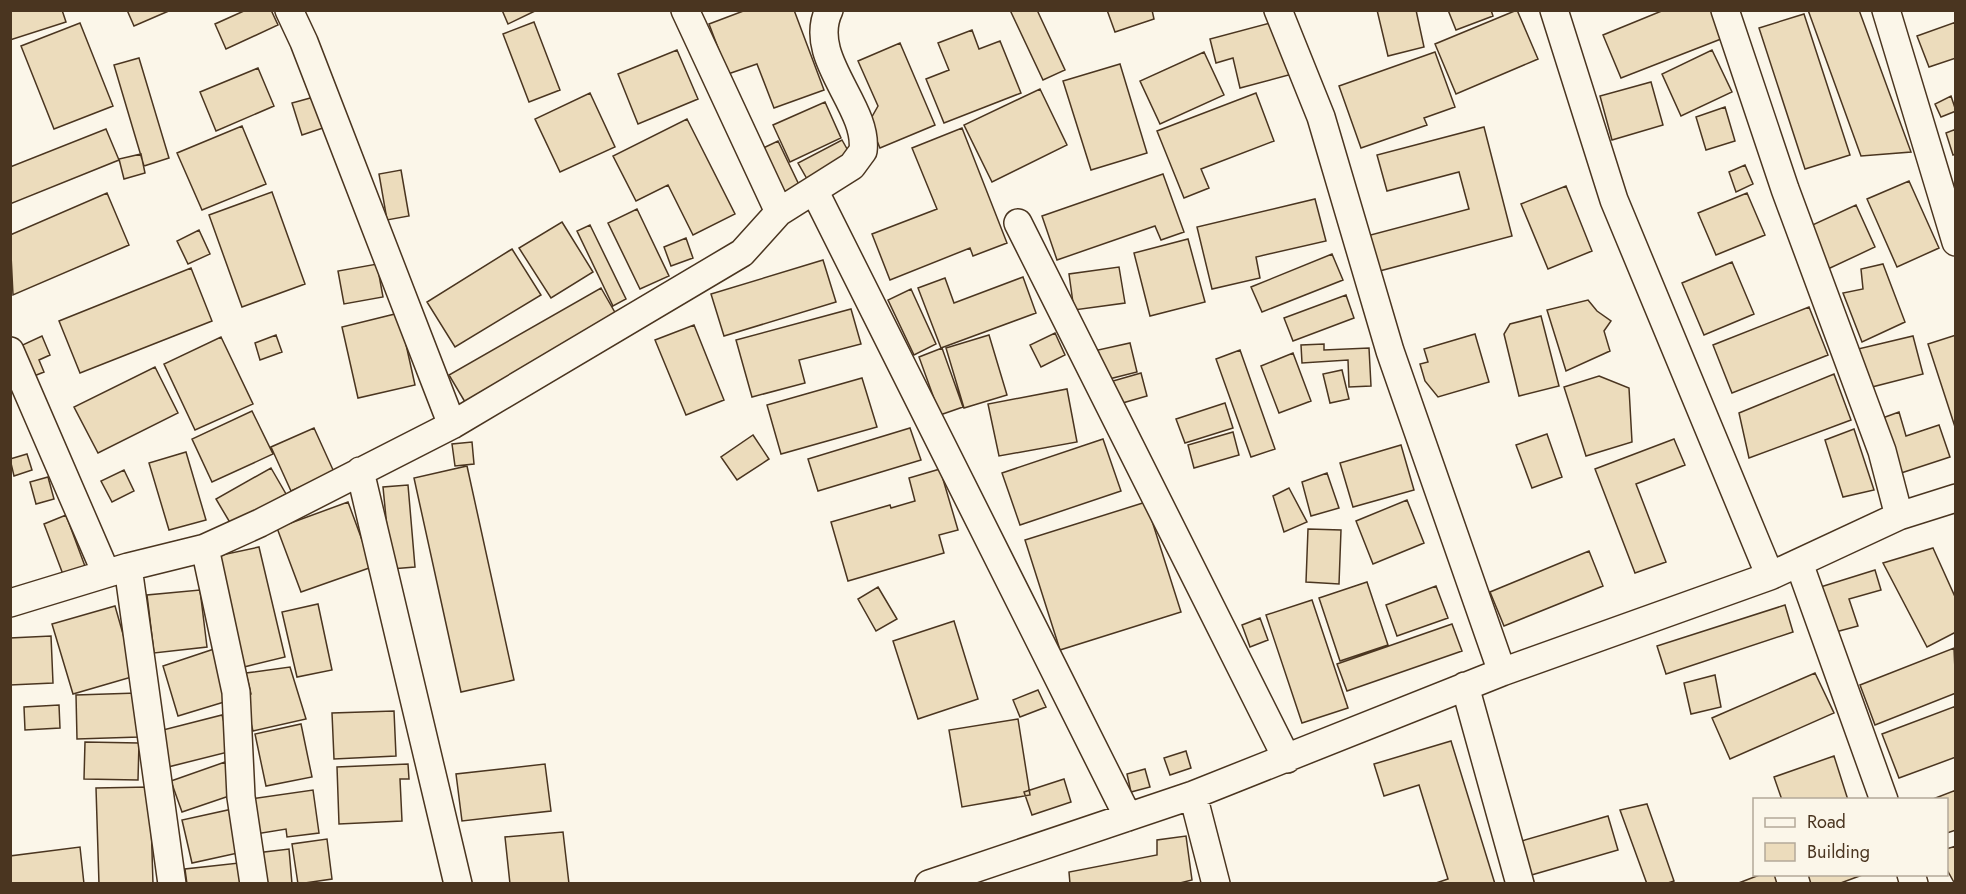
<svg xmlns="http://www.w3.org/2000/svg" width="1966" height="894" font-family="Jost,sans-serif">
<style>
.building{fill:#ecdcbc;stroke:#4a3520;stroke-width:1.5}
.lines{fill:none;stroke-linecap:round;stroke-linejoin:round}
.street-casing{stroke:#4a3520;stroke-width:30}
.street{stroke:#fbf6e9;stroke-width:27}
</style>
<rect width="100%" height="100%" fill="#fbf6e9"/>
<path class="building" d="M 10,10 L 62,10 L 66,22 L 10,40 Z
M 127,10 L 171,10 L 134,26 Z
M 246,10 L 271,10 L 278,25 L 226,49 L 215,24 Z
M 502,10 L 537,10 L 508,24 Z
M 746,10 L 794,10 L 824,90 L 774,108 L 757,64 L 728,74 L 709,24 Z
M 1010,10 L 1037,10 L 1065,70 L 1043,80 Z
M 1107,10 L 1152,10 L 1154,19 L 1115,32 Z
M 1377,10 L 1416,10 L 1424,47 L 1388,56 Z
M 1448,10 L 1491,10 L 1493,16 L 1456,30 Z
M 1517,10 L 1538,59 L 1456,94 L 1435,44 Z
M 1664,10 L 1711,10 L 1721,39 L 1621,78 L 1603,35 Z
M 1808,10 L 1859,10 L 1911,152 L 1861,156 Z
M 1804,14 L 1850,155 L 1805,169 L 1759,28 Z
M 1281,20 L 1296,73 L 1240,88 L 1233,58 L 1216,63 L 1210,39 Z
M 534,22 L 560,90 L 529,102 L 503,34 Z
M 1956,22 L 1956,58 L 1929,67 L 1917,36 Z
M 80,23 L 113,106 L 54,129 L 21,46 Z
M 972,30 L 979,49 L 1000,41 L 1021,93 L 944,123 L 926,79 L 949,70 L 938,43 Z
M 900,43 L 935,125 L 880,148 L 869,122 L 878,106 L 858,61 Z
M 677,50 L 698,99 L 638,124 L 618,74 Z
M 1712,50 L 1732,92 L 1681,116 L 1662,74 Z
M 1204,52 L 1224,95 L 1160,124 L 1140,81 Z
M 1435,52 L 1455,107 L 1424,118 L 1427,125 L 1361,148 L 1339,86 Z
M 139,58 L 169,158 L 144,166 L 114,65 Z
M 1120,64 L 1147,153 L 1091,170 L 1063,81 Z
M 258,68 L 274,106 L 216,131 L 200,92 Z
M 1651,82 L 1663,125 L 1612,140 L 1600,96 Z
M 1040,89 L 1067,145 L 992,182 L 964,125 Z
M 590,93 L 615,147 L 560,172 L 535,119 Z
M 1256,93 L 1274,141 L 1201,169 L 1209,188 L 1184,198 L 1157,131 Z
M 1951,96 L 1956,111 L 1941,117 L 1935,104 Z
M 314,97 L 323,128 L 302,135 L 292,103 Z
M 825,102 L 841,138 L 790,162 L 773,125 Z
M 1725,107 L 1735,141 L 1706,150 L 1696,117 Z
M 687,119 L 735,214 L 693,235 L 668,185 L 636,201 L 613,156 Z
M 242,126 L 266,184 L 202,210 L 177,153 Z
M 1484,127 L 1512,236 L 1372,273 L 1363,237 L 1469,209 L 1459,172 L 1387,191 L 1377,155 Z
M 962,128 L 1007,243 L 973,256 L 970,248 L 890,280 L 872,234 L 937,209 L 912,148 Z
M 106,129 L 119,160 L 10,204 L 10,167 Z
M 1956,129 L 1956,154 L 1953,155 L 1946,133 Z
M 842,140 L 855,163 L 811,186 L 798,163 Z
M 778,141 L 801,189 L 782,198 L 759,150 Z
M 141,154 L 145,173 L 124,179 L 119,159 Z
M 1745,165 L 1753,184 L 1736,192 L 1729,172 Z
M 401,170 L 409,216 L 387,220 L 379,174 Z
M 1163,174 L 1184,232 L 1161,240 L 1155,226 L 1057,260 L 1042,216 Z
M 1909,181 L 1939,248 L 1897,267 L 1867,199 Z
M 1566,186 L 1592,251 L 1548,269 L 1521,204 Z
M 272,192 L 305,284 L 242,307 L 209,215 Z
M 107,193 L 129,245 L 13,295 L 10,235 Z
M 1747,193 L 1765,235 L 1716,255 L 1698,213 Z
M 1315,199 L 1326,241 L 1256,257 L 1260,278 L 1212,289 L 1197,227 Z
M 1856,205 L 1875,247 L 1828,269 L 1808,227 Z
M 637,209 L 669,276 L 640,289 L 608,223 Z
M 562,222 L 593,272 L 551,298 L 519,248 Z
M 590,225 L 626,299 L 613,306 L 577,231 Z
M 199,230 L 210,254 L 188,264 L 177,241 Z
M 686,238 L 693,258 L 671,266 L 664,247 Z
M 1188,239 L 1205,302 L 1150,316 L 1134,253 Z
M 512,249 L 541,295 L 455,347 L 427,302 Z
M 1332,254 L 1343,280 L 1262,312 L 1251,287 Z
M 823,260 L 836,302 L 724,336 L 711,294 Z
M 1732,262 L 1754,314 L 1704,335 L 1682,283 Z
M 377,264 L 383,297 L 344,304 L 338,271 Z
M 1883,264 L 1905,322 L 1862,342 L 1843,293 L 1863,289 L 1861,269 Z
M 1119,267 L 1125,303 L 1074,310 L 1069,274 Z
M 191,268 L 212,321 L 80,373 L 59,321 Z
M 1023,277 L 1036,313 L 941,348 L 918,288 L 945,278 L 954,303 Z
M 601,288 L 617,316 L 465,402 L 449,375 Z
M 911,289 L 936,344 L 914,355 L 888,300 Z
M 1346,295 L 1354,318 L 1293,341 L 1284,318 Z
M 1588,300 L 1597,311 L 1611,321 L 1604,331 L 1610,351 L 1566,371 L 1547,310 Z
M 1809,307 L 1828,355 L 1732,393 L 1713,345 Z
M 851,309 L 861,344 L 799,360 L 805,383 L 752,397 L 736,340 Z
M 399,313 L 415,385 L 358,398 L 342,327 Z
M 1541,316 L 1559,386 L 1519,396 L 1504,334 L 1510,324 Z
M 694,325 L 724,400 L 686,415 L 655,340 Z
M 1055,333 L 1065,355 L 1041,367 L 1030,345 Z
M 1475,334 L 1489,382 L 1438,397 L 1425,381 L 1420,364 L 1428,362 L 1424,349 Z
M 276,335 L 282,352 L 260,360 L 255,343 Z
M 989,335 L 1007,395 L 964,408 L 946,348 Z
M 1956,335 L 1956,430 L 1928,344 Z
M 42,336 L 50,355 L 39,360 L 44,372 L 29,378 L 16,348 Z
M 1913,336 L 1923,374 L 1868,388 L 1858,349 Z
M 221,337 L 253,404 L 195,430 L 164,364 Z
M 1130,343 L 1137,372 L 1105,380 L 1098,350 Z
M 1324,344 L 1324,350 L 1369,348 L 1371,386 L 1349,387 L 1348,360 L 1302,363 L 1301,345 Z
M 942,348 L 963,407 L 940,415 L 919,357 Z
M 1240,350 L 1275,449 L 1251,457 L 1216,359 Z
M 1293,353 L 1311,401 L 1279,413 L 1261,366 Z
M 155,367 L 178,413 L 98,453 L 74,407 Z
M 1342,370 L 1349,399 L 1330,403 L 1323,374 Z
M 1141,373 L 1147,396 L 1119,404 L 1113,381 Z
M 1834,374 L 1851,420 L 1749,458 L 1739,413 Z
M 1599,376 L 1629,388 L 1632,442 L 1586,456 L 1564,387 Z
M 862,378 L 877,427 L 781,454 L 767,405 Z
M 1067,389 L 1077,442 L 999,456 L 988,404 Z
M 1225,403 L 1233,428 L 1185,443 L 1176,419 Z
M 252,411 L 273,454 L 212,482 L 192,439 Z
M 1899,412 L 1906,436 L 1939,425 L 1950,457 L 1895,475 L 1877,420 Z
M 314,428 L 334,472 L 291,491 L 271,447 Z
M 910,428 L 921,460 L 818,491 L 808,459 Z
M 1854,429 L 1874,490 L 1843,497 L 1825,440 Z
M 1233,432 L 1239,455 L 1194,468 L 1188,445 Z
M 1547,434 L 1562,477 L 1532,488 L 1516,445 Z
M 753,435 L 769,459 L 737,480 L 721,457 Z
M 1103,439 L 1121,491 L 1020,525 L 1002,473 Z
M 1674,439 L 1685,465 L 1636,484 L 1666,562 L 1635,573 L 1595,469 Z
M 472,442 L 474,464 L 455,466 L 452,444 Z
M 1401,445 L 1414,490 L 1353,507 L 1340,463 Z
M 186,452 L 206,520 L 169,530 L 149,463 Z
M 27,454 L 32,470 L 14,476 L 10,459 Z
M 467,466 L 514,680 L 461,692 L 414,478 Z
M 271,468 L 286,494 L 232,526 L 216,499 Z
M 940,469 L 958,530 L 939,535 L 944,553 L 848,581 L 831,522 L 890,505 L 891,508 L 915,501 L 909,478 Z
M 124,470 L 134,491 L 112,502 L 101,481 Z
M 1327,473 L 1339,508 L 1311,516 L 1302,482 Z
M 48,477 L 54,499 L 36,504 L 30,482 Z
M 408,485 L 415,567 L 391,569 L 383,487 Z
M 1289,488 L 1307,522 L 1284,532 L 1273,496 Z
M 1407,500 L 1424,543 L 1373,564 L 1356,521 Z
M 348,502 L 372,567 L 301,592 L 277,528 Z
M 1146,502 L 1181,612 L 1060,650 L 1025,540 Z
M 66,515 L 89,577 L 67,585 L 44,524 Z
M 1308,529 L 1341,530 L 1339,584 L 1306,582 Z
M 259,547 L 285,657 L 244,667 L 217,556 Z
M 1933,548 L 1956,599 L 1956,632 L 1927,647 L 1883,563 Z
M 1589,551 L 1603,586 L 1504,626 L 1490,592 Z
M 1875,570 L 1881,590 L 1849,599 L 1858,626 L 1828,634 L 1814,589 Z
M 1367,582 L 1388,645 L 1340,661 L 1319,598 Z
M 1436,586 L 1448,618 L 1397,636 L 1386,605 Z
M 878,587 L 897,619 L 876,631 L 858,599 Z
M 200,590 L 207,647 L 154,653 L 147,595 Z
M 1312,600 L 1348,708 L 1302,723 L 1266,615 Z
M 318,604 L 332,670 L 297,677 L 282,612 Z
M 1785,605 L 1793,632 L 1666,674 L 1657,646 Z
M 115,606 L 135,676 L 73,694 L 52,624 Z
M 1260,618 L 1268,640 L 1250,647 L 1242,625 Z
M 954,621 L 978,699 L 918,719 L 893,641 Z
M 1452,624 L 1462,651 L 1347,691 L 1337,664 Z
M 51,636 L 53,683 L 10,685 L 10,638 Z
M 217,648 L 234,699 L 178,716 L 163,666 Z
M 1954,648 L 1956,693 L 1875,725 L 1860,685 Z
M 290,667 L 306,719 L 253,731 L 244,696 L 251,694 L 246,673 Z
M 1815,673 L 1834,713 L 1730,759 L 1712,718 Z
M 1715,675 L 1721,707 L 1691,714 L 1684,683 Z
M 1038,690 L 1046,707 L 1020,717 L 1013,700 Z
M 137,693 L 139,737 L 77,739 L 76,695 Z
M 59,705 L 60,728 L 25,730 L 24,707 Z
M 1956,706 L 1956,757 L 1899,778 L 1882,734 Z
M 394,711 L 396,756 L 334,759 L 332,713 Z
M 222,715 L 232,751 L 168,767 L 159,731 Z
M 1018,719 L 1030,795 L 962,807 L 949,730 Z
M 301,724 L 312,777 L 266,786 L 255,734 Z
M 1451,741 L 1495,884 L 1433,884 L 1448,879 L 1419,785 L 1384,796 L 1374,764 Z
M 85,742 L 139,743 L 138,780 L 84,779 Z
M 1186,751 L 1191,768 L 1170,775 L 1164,758 Z
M 1834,756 L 1848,800 L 1782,800 L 1774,777 Z
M 225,762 L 235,794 L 182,812 L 171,781 Z
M 408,764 L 409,779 L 400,779 L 402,821 L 339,824 L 337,767 Z
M 545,764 L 551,811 L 462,821 L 456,774 Z
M 1145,769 L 1150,787 L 1131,792 L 1127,774 Z
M 1064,779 L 1071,802 L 1032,815 L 1024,792 Z
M 150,787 L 153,884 L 99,884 L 96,788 Z
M 313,790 L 319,833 L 287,837 L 286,829 L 249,835 L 244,800 Z
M 1956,790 L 1956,830 L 1947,833 L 1946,800 L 1933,799 Z
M 1647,804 L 1674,881 L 1665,884 L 1647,884 L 1620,810 Z
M 237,808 L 247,851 L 192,863 L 182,820 Z
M 1608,816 L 1618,850 L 1528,876 L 1518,842 Z
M 563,832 L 569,884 L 510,884 L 505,837 Z
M 1186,836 L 1192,880 L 1176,884 L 1070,884 L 1069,872 L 1157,855 L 1157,840 Z
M 327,839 L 332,879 L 298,884 L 292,844 Z
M 1956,846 L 1956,884 L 1955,884 L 1946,868 L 1946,849 Z
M 80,847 L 84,884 L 10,884 L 10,856 Z
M 289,849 L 292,884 L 259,884 L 256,853 Z
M 239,863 L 241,884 L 187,884 L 185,869 Z
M 1762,874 L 1774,874 L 1777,884 L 1736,884 Z
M 1808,874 L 1865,874 L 1838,884 L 1811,884 Z"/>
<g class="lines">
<g class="street-casing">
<path id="street" d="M 289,10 L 304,42 L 452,425
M 685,10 L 779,212
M 1278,10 L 1321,117 L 1390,351 L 1502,672
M 1554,10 L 1614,200 L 1770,576
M 1725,10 L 1785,189 L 1882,451 L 1899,516
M 1886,10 L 1956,242
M 814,190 L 1128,817
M 1018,223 L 1287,759
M 10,351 L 106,573
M 360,471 L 458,884
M 205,548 L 236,692 L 241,797 L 254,884
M 1799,563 L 1884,800
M 128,567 L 172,884
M 10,603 L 128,567 L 205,548 L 260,523 L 452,425 L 742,253 L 779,212 L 852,166 L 863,151 C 869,106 806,58 829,10
M 1465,686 L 1520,884
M 1193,795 L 1216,884
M 1911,874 L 1914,884
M 929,884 L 1193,795 L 1502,672 L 1770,576 L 1899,516 L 1956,498"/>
</g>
<use href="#street" class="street"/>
</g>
<rect width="1966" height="894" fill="none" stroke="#4a3520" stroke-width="24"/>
<rect x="1753" y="798" width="195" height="78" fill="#fbf6e9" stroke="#b4a999" stroke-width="1.5"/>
<rect x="1765" y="818" width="30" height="9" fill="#fbf6e9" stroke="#b4a999" stroke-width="1.5"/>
<text x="1807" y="828" font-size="18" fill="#4a3520">Road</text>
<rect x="1765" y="843" width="30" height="18" fill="#ecdcbc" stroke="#b4a999" stroke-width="1.5"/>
<text x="1807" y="858" font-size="18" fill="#4a3520">Building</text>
</svg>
